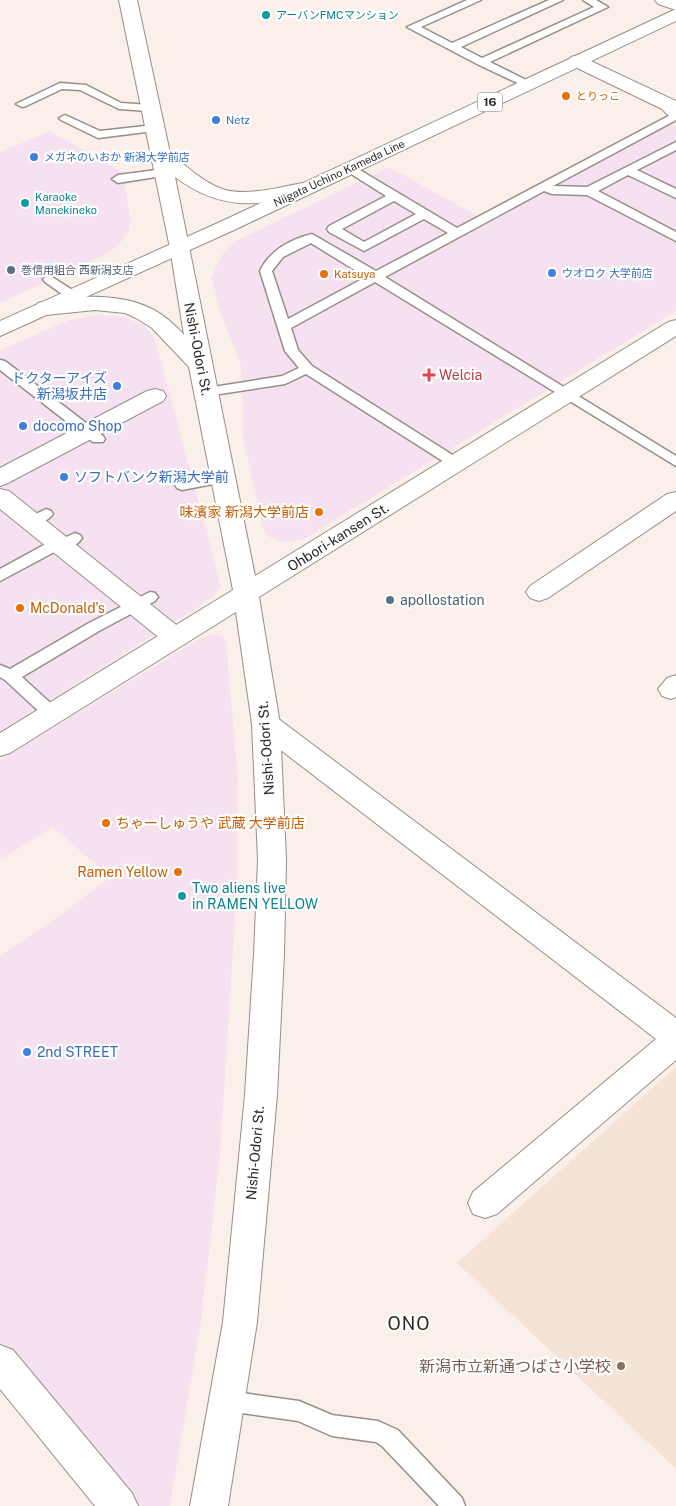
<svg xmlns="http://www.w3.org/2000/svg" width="676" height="1506" font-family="'Public Sans','Noto Sans JP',sans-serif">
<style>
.commercial{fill:#f6e1f0}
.built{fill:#f5e3d8}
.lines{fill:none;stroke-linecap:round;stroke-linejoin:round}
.service-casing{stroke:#988e88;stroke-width:3}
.minor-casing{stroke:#988e88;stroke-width:2}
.tertiary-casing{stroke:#988e88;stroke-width:2}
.primary-casing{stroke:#988e88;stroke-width:2}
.service{fill:#fff;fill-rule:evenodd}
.minor{fill:#fff;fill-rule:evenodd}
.tertiary{fill:#fff;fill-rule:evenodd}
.primary{fill:#fff;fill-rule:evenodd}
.culture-dot{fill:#0f9aa8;stroke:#fff;stroke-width:2}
.food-dot{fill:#e8710a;stroke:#fff;stroke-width:2}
.shop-dot{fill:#3f7fe0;stroke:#fff;stroke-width:2}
.service-dot{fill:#5c6f8a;stroke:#fff;stroke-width:2}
.health-dot{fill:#e0444e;stroke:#fff;stroke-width:2}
.education-dot{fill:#8d6e63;stroke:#fff;stroke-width:2}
.labels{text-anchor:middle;stroke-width:4.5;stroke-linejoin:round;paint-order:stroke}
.far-culture-label{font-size:11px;fill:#0d838f;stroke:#fff;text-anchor:start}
.far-food-label{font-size:11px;fill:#c56008;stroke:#fff;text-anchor:start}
.far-shop-label{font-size:11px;fill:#366cbe;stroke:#fff;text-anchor:start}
.far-street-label{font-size:11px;fill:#2d2927;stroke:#fff}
.far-service-label{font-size:11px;fill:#4e5e75;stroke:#fff;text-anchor:start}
.shield{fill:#fff;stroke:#6c6968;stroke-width:1}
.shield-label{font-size:12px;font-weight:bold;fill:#2d2927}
.street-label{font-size:14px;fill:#2d2927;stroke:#fff}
.health-label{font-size:14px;fill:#be3a42;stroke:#fff;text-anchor:start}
.shop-label{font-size:14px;fill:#366cbe;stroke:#fff;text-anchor:start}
.food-label{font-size:14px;fill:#c56008;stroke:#fff;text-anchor:end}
.service-label{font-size:14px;fill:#4e5e75;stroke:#fff;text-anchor:start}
.culture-label{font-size:14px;fill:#0d838f;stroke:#fff;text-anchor:start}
.near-education-label{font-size:16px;fill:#785e54;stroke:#fff;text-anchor:end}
.near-neighbourhood-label{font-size:18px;letter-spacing:1px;fill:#2d2927;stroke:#fff}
</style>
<rect width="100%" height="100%" fill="#faf0e9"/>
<path class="commercial" d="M 669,122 L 676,126 L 676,311 L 304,539 L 292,542 L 278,541 L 268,536 L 263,528 L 243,438 L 241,366 L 218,305 L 211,278 L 222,255 L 234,242 L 389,167 L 487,221 Z
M 50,131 L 122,172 L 131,220 L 129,231 L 121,242 L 109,253 L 0,303 L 0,152 Z
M 97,315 L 124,317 L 143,325 L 155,339 L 221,586 L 213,596 L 197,608 L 0,731 L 0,350 L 69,320 Z
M 214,634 L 223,636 L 226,642 L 238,777 L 237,886 L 220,1155 L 201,1322 L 170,1506 L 131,1506 L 0,1344 L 0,956 L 62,914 L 110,877 L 53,827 L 3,858 L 0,855 L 0,760 L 203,637 Z"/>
<path class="built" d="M 676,1067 L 676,1469 L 457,1263 Z"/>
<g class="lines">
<g class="service-casing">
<path id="service" d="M 467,0 L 481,0 L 421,27 L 452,43 L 549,0 L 563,0 L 461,47 L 482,58 L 594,7 L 583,0 L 596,0 L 608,7 L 490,62 L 532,83 L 534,85 L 532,87 L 528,88 L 477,64 L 407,27 Z
M 60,83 L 86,85 L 121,103 L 149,105 L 155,108 L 149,111 L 119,109 L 80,90 L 62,89 L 26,106 L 22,107 L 16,104 Z
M 676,112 L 676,120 L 553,186 L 587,187 L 676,142 L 676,150 L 637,170 L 676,189 L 676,198 L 628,175 L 598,191 L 676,232 L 676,241 L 587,195 L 552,194 L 544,191 L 385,277 L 676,456 L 676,466 L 375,282 L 291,328 L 298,350 L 312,366 L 462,461 L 464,464 L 462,467 L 452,467 L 306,374 L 285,384 L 207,396 L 200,392 L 207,388 L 282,376 L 299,368 L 285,351 L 260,271 C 269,251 291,239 312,234 L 376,271 L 448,233 L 424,219 L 364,251 L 329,232 L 327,229 L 329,226 L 386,196 L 345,170 L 343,168 L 345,166 L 353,166 L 457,228 ZM 394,201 L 416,214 L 364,242 L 342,229 ZM 311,243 L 366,277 L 288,319 L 272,271 L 283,257 Z
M 65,115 L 100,131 L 154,125 L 160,128 L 154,131 L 98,138 L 61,120 L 59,118 Z
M 164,169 L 170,173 L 168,175 L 118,183 L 112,179 L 118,175 Z
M 49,275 L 77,293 L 79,296 L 77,299 L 69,299 L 45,282 L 43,279 Z
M 0,360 L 5,361 L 103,436 L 105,439 L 103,442 L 93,442 L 0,370 Z
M 224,473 L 229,475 L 231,478 L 229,481 L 182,490 L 177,488 L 175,485 L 177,482 L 182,480 Z
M 46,509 L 51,511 L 53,514 C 48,521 35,528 26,525 L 24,522 L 26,519 Z
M 75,533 L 80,535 L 82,538 C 78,545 66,552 58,550 L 0,581 L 0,569 L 53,540 L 62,539 Z
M 150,592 L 155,593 L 158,597 L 155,601 L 99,631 L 22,677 L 58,710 L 60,714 L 58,718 L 52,720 L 46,718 L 5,680 L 0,677 L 0,665 L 10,669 L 89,623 Z
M 228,1391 L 299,1401 L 332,1415 L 378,1421 L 398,1430 L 462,1498 L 465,1506 L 439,1506 L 382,1446 L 376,1442 L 332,1436 L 298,1421 L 228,1411 L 220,1408 L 217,1401 L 220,1394 Z"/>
</g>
<g class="minor-casing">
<path id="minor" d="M 655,0 L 676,0 L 676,10 L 658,4 Z
M 578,55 L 676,101 L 676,118 L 669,116 L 662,109 L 571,65 L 569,61 L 571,57 Z
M 155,389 L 163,391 L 166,396 L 163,401 L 8,483 L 0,486 L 0,468 L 147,391 Z
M 0,489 L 9,491 L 185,632 L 189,638 L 185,644 L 176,647 L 167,644 L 0,509 Z
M 676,492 L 676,511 L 548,598 L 539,601 L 530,598 L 526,592 L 530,586 L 667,494 Z
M 676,675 L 676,697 L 671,699 L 662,696 L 658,689 L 667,678 Z
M 266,714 L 276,717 L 676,1018 L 676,1060 L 497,1214 L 485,1218 L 473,1214 L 468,1203 L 473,1192 L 656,1039 L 256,731 L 252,724 L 256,717 Z
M 0,1345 L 13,1350 L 132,1493 L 138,1506 L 95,1506 L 0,1389 Z"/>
</g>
<g class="tertiary-casing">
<path id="tertiary" d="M 119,0 L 137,0 L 170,153 C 186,166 205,184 225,190 C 250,196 279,187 303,183 L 310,185 L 313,189 L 310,193 C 257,207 221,211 175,177 L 255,576 L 668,322 L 676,320 L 676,336 L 259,597 L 280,724 L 286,860 L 284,954 L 277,1095 L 257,1322 L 228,1506 L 190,1506 L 223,1322 L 245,1095 L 254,954 L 258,860 L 252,724 L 236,612 L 10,753 L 0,756 L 0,733 L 233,590 L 189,367 L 152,328 L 136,318 L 125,313 L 95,310 L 46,315 L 38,313 L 35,308 L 38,303 C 73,295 121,292 154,310 C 165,316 175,325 184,335 L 170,248 Z"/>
</g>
<g class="primary-casing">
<path id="primary" d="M 676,9 L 676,21 L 234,230 L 0,336 L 0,321 L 220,222 Z"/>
</g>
<use href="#service" class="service"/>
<use href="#minor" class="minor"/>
<use href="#tertiary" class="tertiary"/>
<use href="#primary" class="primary"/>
</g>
<g class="culture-dot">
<circle cx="266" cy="15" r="5"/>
<circle cx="25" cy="203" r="5"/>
<circle cx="182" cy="896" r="5"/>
</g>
<g class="food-dot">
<circle cx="566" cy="96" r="5"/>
<circle cx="324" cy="274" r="5"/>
<circle cx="319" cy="512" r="5"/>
<circle cx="20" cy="608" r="5"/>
<circle cx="106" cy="823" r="5"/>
<circle cx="178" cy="872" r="5"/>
</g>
<g class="shop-dot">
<circle cx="216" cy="120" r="5"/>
<circle cx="34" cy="157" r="5"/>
<circle cx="552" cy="273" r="5"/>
<circle cx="117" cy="386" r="5"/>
<circle cx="23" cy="426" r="5"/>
<circle cx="64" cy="477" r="5"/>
<circle cx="27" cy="1052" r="5"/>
</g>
<g class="service-dot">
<circle cx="11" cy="270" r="5"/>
<circle cx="390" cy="600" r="5"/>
</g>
<path class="health-dot" d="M426.5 367.5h5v5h5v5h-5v5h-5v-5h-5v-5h5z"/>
<circle class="education-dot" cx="621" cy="1366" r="5"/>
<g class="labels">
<g class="far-culture-label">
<text x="276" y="19">アーバンFMCマンション</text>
<text x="35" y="201">Karaoke<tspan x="35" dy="13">Manekineko</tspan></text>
</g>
<g class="far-food-label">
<text x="576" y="100">とりっこ</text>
<text x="334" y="278">Katsuya</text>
</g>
<g class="far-shop-label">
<text x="226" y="124">Netz</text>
<text x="44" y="161">メガネのいおか 新潟大学前店</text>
<text x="562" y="277">ウオロク 大学前店</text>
</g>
<g class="far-street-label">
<text transform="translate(339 173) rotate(-25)" y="4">Niigata Uchino Kameda Line</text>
</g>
<g class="far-service-label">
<text x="21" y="274">巻信用組合 西新潟支店</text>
</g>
<rect class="shield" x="477.5" y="92.5" width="25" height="19" rx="4"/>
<g class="shield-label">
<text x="490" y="106">16</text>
</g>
<g class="street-label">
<text transform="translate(198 349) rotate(79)" y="5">Nishi-Odori St.</text>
<text transform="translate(338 537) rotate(-32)" y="5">Ohbori-kansen St.</text>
<text transform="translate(266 748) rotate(-94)" y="5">Nishi-Odori St.</text>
<text transform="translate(255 1153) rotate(-85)" y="5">Nishi-Odori St.</text>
</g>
<g class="health-label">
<text x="439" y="380">Welcia</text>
</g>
<g class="shop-label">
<text x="107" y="383" text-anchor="end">ドクターアイズ<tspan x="107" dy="16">新潟坂井店</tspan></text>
<text x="33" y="431">docomo Shop</text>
<text x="74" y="482">ソフトバンク新潟大学前</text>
<text x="37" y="1057">2nd STREET</text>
</g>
<g class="food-label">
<text x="309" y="517">味濱家 新潟大学前店</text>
<text x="30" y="613" text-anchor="start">McDonald's</text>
<text x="116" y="828" text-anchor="start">ちゃーしゅうや 武蔵 大学前店</text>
<text x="168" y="877">Ramen Yellow</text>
</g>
<g class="service-label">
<text x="400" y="605">apollostation</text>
</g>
<g class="culture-label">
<text x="192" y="893">Two aliens live<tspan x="192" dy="16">in RAMEN YELLOW</tspan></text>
</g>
<g class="near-education-label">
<text x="611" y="1372">新潟市立新通つばさ小学校</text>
</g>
<g class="near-neighbourhood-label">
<text x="409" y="1330">ONO</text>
</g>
</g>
</svg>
